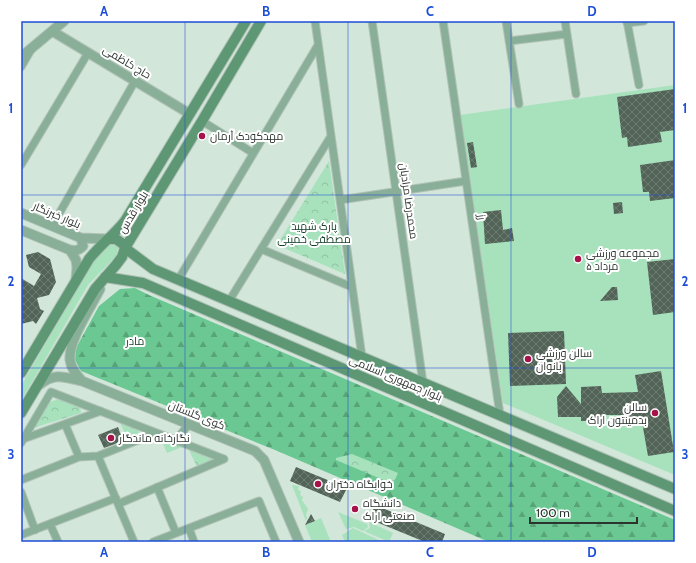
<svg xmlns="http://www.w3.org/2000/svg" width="696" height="563" font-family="Cabin,Cairo,sans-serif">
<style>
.green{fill:#a7e2bd}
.forest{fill:url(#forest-firs)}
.park{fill:url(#park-crowns)}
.building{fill:url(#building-cross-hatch)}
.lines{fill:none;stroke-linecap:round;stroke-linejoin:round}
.minor-casing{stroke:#b1c2b7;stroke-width:9}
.tertiary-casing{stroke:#b1c2b7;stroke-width:11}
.secondary-casing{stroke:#b1c2b7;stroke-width:12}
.minor{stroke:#8aaf98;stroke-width:7}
.tertiary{stroke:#8aaf98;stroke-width:9}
.secondary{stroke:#5d9774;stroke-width:10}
.grid{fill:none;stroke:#1d4ed8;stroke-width:1;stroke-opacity:0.55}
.poi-dot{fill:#a7124a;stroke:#fff;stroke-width:1.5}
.labels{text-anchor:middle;stroke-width:4;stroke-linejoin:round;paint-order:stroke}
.street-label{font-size:11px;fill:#2c342f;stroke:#fff}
.poi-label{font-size:11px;fill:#2c342f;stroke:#fff;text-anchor:start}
.park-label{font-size:11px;fill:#123b25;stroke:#fff}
.neatline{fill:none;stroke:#1d4ed8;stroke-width:1.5}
.grid-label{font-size:13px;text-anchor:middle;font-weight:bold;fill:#1d4ed8}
</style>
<defs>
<pattern id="forest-firs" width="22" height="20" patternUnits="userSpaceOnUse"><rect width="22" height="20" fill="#6bc893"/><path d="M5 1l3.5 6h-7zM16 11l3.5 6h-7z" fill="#58a378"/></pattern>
<pattern id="park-crowns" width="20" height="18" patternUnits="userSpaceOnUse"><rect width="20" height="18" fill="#a7e2bd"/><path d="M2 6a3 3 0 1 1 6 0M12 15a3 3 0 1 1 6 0" fill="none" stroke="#90c2a3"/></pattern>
<pattern id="building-cross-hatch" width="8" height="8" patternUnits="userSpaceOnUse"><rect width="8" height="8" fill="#526458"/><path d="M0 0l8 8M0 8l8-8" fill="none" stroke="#6e7c72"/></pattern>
</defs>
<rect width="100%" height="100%" fill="#d2e6d9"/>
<path class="green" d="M 675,85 L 675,475 L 503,403 L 460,115 Z
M 110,243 L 115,244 L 118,248 L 116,256 L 88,285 L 21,401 L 21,386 L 93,262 L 105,247 Z
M 292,485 L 299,486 L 298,490 L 301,491 L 300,495 L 303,497 L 302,500 L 308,509 L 306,515 L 307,518 L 306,521 Z
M 338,512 L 367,524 L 368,527 L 363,531 L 354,527 L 346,529 Z
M 321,518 L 331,542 L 312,542 L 305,525 Z
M 369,522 L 393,533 L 389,542 L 364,531 L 370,528 Z
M 353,528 L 383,542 L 345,542 L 342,535 Z"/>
<path class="forest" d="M 135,288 L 149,295 L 675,520 L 675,542 L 489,542 L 275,450 L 81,371 L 75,360 L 76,348 L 99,306 L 120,289 Z"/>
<path class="park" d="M 329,161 L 345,274 L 277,245 Z
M 58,399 L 80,406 L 81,413 L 36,427 L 34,425 L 50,402 Z
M 119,420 L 138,428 L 139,433 L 127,438 Z
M 160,437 L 182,447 L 167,453 Z
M 189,450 L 214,460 L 197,467 Z
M 352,454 L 398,473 L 393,484 L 336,460 L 336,458 Z"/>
<path class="building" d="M 675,89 L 675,130 L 660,132 L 662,142 L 628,147 L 627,137 L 622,138 L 617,97 Z
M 473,142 L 477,167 L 471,168 L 467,143 Z
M 675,160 L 675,198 L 650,201 L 649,192 L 643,192 L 640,165 Z
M 622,202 L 623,213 L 614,214 L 613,203 Z
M 501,210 L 503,230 L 512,228 L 514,241 L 485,244 L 483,212 Z
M 38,252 L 50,259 L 56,282 L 49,295 L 37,298 L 40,309 L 44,311 L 36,324 L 33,321 L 21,324 L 21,278 L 34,286 L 41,274 L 29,267 L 26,255 Z
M 675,259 L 675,312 L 653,315 L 647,262 Z
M 612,287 L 617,287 L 618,300 L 600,301 Z
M 564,331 L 566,384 L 510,386 L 508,333 Z
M 661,371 L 674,452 L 648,456 L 642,422 L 626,422 L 625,415 L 602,415 L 602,420 L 581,421 L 581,417 L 558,417 L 557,397 L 566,386 L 581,404 L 581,387 L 601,386 L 602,393 L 638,392 L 635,375 Z
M 118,427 L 123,441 L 104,448 L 98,435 Z
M 296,467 L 347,488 L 340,502 L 290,481 Z
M 375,505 L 445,534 L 442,542 L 425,542 L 369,519 Z
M 311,514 L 315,521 L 305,525 Z"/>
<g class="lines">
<g class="minor-casing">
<path id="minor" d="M 315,21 L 362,357
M 372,21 L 423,383
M 443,21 L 500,415
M 506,21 L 519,104
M 565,21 L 576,94
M 627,21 L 639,85
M 627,23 L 644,21
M 509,41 L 567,34
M 21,67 L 31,50
M 202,121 L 253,153
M 21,165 L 88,53
M 340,200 L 466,181
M 52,226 L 135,81
M 261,249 L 352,287
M 178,280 L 318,45
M 229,301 L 331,136
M 65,424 L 79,457 L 98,456 L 134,542
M 23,439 L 101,411
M 176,440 L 189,424
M 21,443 L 51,392 L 224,459
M 98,456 L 156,433
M 21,480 L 79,457
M 157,487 L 176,533
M 21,492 L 35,530
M 118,504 L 224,459
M 50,524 L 58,542
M 189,528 L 194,542
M 21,535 L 116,498
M 153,542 L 259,501 L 276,542"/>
</g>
<g class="tertiary-casing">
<path id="tertiary" d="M 52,31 L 190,114
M 21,57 L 64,21
M 21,213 L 81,238 L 108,239
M 21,230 L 70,250 L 76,260 L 77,267 L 76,279
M 70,250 C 75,251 79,251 83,246 L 81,238
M 82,381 C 77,375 71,369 70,360 C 68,341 91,307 100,289
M 39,385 C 55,372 64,377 82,381 L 255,451 L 264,460 L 299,542"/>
</g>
<g class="secondary-casing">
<path id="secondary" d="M 108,239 L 116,239 L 123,244 L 125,248 L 153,269 L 675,489
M 105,277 L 143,283 L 675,511
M 21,373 L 89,259 C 100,245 114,235 125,221 L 246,21
M 21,413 L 95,289 L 116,265 L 122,257 L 125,248 L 202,121 L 261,21"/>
</g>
<use href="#minor" class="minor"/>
<use href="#tertiary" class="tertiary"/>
<use href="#secondary" class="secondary"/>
</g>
<path class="grid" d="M 185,21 L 185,542M 348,21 L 348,542M 511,21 L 511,542M 21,195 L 675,195M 21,368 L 675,368"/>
<g class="poi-dot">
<circle cx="202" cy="136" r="4"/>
<circle cx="578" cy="259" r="4"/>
<circle cx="528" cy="359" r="4"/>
<circle cx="655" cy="413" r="4"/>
<circle cx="111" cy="438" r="4"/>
<circle cx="318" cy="484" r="4"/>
<circle cx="355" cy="509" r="4"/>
</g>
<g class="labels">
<g class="street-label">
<text transform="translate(127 62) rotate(31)" y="4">حاج کاظمی</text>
<text transform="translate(409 201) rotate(82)" y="4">محمدرضا مرادیان</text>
<text transform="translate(133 212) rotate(-59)" y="4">بلوار قدس</text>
<text transform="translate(57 215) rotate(23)" y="4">بلوار خبرنگار</text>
<text transform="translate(482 217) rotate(82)" y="4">رز</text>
<text transform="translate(396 378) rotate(23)" y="4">بلوار جمهوری اسلامی</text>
<text transform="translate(197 415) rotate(22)" y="4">کوی گلستان</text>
</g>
<g class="poi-label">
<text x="210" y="140">مهدکودک آرمان</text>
<text x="586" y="257">مجموعه ورزشی<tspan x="586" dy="13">۵ مرداد</tspan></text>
<text x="536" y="357">سالن ورزشی<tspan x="536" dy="13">بانوان</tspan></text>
<text x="647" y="411" text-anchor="end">سالن<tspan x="647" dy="13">بدمینتون اراک</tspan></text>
<text x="119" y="442">نگارخانه ماندگار</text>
<text x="326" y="488">خوابگاه دختران</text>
<text x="363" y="507">دانشگاه<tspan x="363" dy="13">صنعتی اراک</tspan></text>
</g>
<g class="park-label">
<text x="314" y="230">پارک شهید<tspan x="314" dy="13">مصطفی خمینی</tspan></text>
<text x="135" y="345">مادر</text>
</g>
</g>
<rect width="696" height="563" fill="none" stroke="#ffffff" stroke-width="44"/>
<path d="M530 517v6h107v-6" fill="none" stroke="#2c342f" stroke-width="2"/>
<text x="536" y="517" font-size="12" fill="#2c342f" stroke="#ffffff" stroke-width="3" paint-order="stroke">100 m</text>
<rect x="22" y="22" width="652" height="519" class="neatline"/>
<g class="grid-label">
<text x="104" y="16">A</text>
<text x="266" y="16">B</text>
<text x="430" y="16">C</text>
<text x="592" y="16">D</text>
<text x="11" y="113">1</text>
<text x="685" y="113">1</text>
<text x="11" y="286">2</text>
<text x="685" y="286">2</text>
<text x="11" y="459">3</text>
<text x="685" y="459">3</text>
<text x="104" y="557">A</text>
<text x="266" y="557">B</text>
<text x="430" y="557">C</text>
<text x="592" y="557">D</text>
</g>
</svg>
